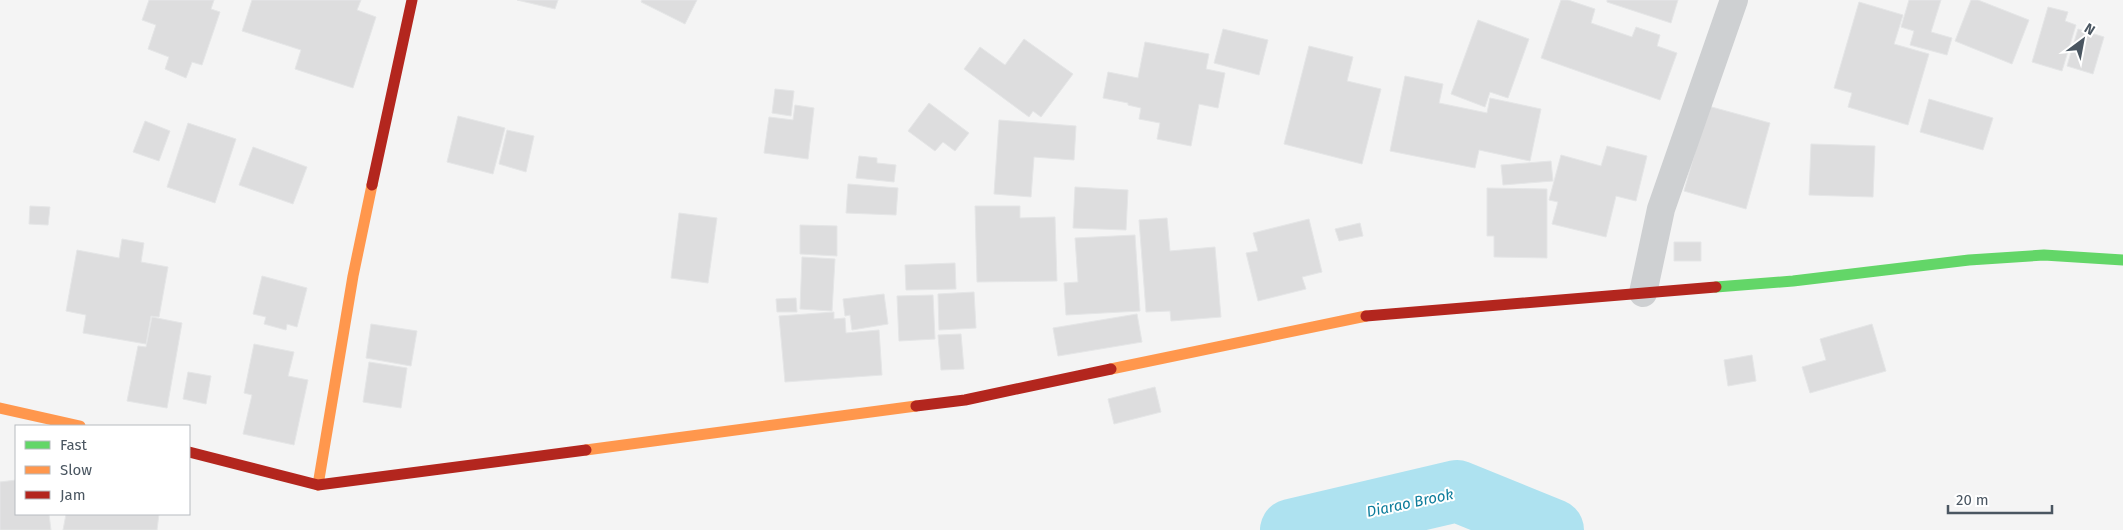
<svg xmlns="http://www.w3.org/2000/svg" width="2123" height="530" font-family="'Fira Sans',sans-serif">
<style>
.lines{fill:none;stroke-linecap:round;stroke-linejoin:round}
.river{stroke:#aee2f0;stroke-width:62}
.building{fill:#ddddde;stroke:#e5e6e7}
.street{stroke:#ced0d2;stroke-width:28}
.fast{stroke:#63d668;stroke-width:11}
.slow{stroke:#ff974d;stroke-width:11}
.jam{stroke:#b3261e;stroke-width:11}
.labels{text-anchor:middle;stroke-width:4;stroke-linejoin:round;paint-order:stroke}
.water-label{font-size:15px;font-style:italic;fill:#0c7c9b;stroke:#fff}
</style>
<rect width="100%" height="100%" fill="#f4f4f4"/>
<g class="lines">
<path class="river" d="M 1291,530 L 1457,491 L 1553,530"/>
</g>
<path class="building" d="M 149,0 L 214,0 L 211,9 L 220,12 L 202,65 L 192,62 L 186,78 L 165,69 L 169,57 L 148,49 L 156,25 L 142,20 Z
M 252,0 L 361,0 L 357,10 L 376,17 L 353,88 L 295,69 L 301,50 L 242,31 Z
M 517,0 L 558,0 L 555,9 Z
M 642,0 L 697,0 L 685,24 L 641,2 Z
M 1561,0 L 1568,0 L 1595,9 L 1591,23 L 1632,37 L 1636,27 L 1660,35 L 1657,46 L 1677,53 L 1660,100 L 1541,58 Z
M 1607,0 L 1678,0 L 1671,23 L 1607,2 Z
M 1909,0 L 1941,0 L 1931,32 L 1952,38 L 1947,55 L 1910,45 L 1914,31 L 1901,27 Z
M 1971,0 L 1978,0 L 2029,20 L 2012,64 L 1955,41 Z
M 1859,2 L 1903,15 L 1894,44 L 1929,54 L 1908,125 L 1848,107 L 1852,93 L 1834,88 Z
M 2048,7 L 2068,12 L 2065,21 L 2076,25 L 2062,71 L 2032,62 Z
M 1478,20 L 1529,39 L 1508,98 L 1490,92 L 1485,107 L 1451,94 Z
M 1223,29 L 1268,40 L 1259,75 L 1214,63 Z
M 2078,29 L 2104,37 L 2093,74 L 2067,66 Z
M 1024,39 L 1073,74 L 1041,117 L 1033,111 L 1029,117 L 964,69 L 980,47 L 1005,65 Z
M 1145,42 L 1209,54 L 1206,69 L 1225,73 L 1218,108 L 1199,104 L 1191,146 L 1157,139 L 1160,123 L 1139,119 L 1141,108 L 1128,105 L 1128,103 L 1103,98 L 1108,72 L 1138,78 Z
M 1309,46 L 1353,57 L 1347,81 L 1381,89 L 1362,164 L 1284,144 Z
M 1405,76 L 1443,84 L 1439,103 L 1487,113 L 1490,98 L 1541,109 L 1530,161 L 1479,150 L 1475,168 L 1390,151 Z
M 775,89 L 794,91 L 791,116 L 772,113 Z
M 1929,99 L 1993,118 L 1983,150 L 1920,132 Z
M 929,103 L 969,133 L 955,151 L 943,142 L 935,151 L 908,131 Z
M 795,105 L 814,108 L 808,159 L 764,153 L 769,117 L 793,120 Z
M 1708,106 L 1770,123 L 1746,209 L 1684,191 Z
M 458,116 L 505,128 L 493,174 L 447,162 Z
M 999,120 L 1076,126 L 1074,160 L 1034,157 L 1031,197 L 994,194 Z
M 145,121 L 170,131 L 159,161 L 133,152 Z
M 188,123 L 236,139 L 215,203 L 167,187 Z
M 507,130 L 534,136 L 526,172 L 499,164 Z
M 1811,144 L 1875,146 L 1873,197 L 1809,195 Z
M 1607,146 L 1647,156 L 1636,201 L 1616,196 L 1606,237 L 1552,224 L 1558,202 L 1549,200 L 1561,155 L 1601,166 Z
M 253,147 L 307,167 L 293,204 L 239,185 Z
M 859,156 L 877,158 L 877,163 L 896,165 L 894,182 L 856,178 Z
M 1551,161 L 1553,181 L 1503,185 L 1501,165 Z
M 848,184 L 898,188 L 896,215 L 846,213 Z
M 1075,187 L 1128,190 L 1126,230 L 1073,228 Z
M 1487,188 L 1547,189 L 1547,258 L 1494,257 L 1494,236 L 1487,236 Z
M 30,206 L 50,207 L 48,225 L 29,224 Z
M 975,206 L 1020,206 L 1020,218 L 1055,217 L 1057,281 L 977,282 Z
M 679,213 L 717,218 L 708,283 L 671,278 Z
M 1167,218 L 1170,251 L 1215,247 L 1221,317 L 1171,321 L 1170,311 L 1146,312 L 1139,220 Z
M 1309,219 L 1322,272 L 1302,277 L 1306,289 L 1258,301 L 1246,253 L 1258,251 L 1253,233 Z
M 1360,223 L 1363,236 L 1339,241 L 1335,229 Z
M 800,225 L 837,226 L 837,256 L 800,254 Z
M 1135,235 L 1140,311 L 1066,315 L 1064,283 L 1078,282 L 1075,238 Z
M 122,239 L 144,243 L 141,262 L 168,267 L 159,317 L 151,316 L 146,344 L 83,333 L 86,315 L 66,311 L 77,250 L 119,258 Z
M 1674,242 L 1701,242 L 1701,261 L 1674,261 Z
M 802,257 L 835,259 L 832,311 L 800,309 Z
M 955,263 L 956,289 L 906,290 L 905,265 Z
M 262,276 L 307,288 L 297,327 L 287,324 L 286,330 L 264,324 L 266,317 L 253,314 Z
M 974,292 L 976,328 L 939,330 L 938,294 Z
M 884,294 L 888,324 L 852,330 L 850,315 L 845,316 L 843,299 Z
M 933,295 L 935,339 L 899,341 L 897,296 Z
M 796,298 L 797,312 L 777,312 L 776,299 Z
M 834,312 L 834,319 L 845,318 L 846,333 L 879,330 L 882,375 L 785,382 L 779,316 Z
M 1137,314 L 1142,342 L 1058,356 L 1053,328 Z
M 152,317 L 182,323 L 167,408 L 127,401 L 138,346 L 146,347 Z
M 371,324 L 417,331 L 411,366 L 366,358 Z
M 1872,324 L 1886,371 L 1810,393 L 1802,367 L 1826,360 L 1820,339 Z
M 961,334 L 964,369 L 941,370 L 938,335 Z
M 254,344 L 294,352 L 288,376 L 308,380 L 294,445 L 243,434 L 252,395 L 244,393 Z
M 1752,355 L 1756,381 L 1728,386 L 1724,360 Z
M 369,362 L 407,368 L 401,408 L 363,402 Z
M 188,372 L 211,376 L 206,404 L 183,399 Z
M 1155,387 L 1161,412 L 1114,424 L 1108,399 Z
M 16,480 L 16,514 L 49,514 L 51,530 L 0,530 L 0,482 Z
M 66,514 L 159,514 L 157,530 L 63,530 Z"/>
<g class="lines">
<path class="street" d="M 1643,293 L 1661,209 L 1734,0"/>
<path class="fast" d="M 1716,287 L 1793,281 L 1969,260 L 2044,255 L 2123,260"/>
<path class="slow" d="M 1111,369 L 1366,316
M 0,408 L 80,426
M 586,450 L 916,406
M 318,485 L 353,276 L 372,185"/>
<path class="jam" d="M 372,185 L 412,0
M 1366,316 L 1716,287
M 916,406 L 965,400 L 1111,369
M 189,452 L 318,485 L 586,450"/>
</g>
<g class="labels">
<g class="water-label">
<text transform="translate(1410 503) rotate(-12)" y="5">Diarao Brook</text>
</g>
</g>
<rect x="15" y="425" width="175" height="90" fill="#ffffff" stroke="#b7bbc0"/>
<rect x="25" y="441" width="25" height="8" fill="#63d668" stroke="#b7bbc0"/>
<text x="60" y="450" font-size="15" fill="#4a5661">Fast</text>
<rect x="25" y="466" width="25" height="8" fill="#ff974d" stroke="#b7bbc0"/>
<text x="60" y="475" font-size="15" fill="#4a5661">Slow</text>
<rect x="25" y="491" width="25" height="8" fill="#b3261e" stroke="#b7bbc0"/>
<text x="60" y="500" font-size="15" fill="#4a5661">Jam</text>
<g transform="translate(2083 40) rotate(32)" stroke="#ffffff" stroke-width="4" paint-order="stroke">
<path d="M0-4L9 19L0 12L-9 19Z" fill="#4a5661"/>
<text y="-8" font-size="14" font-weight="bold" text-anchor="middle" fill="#4a5661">N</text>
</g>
<path d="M1948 505v8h104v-8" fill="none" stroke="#4a5661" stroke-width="2.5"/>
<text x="1956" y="505" font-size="15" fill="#4a5661" stroke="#ffffff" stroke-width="4" paint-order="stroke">20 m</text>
</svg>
